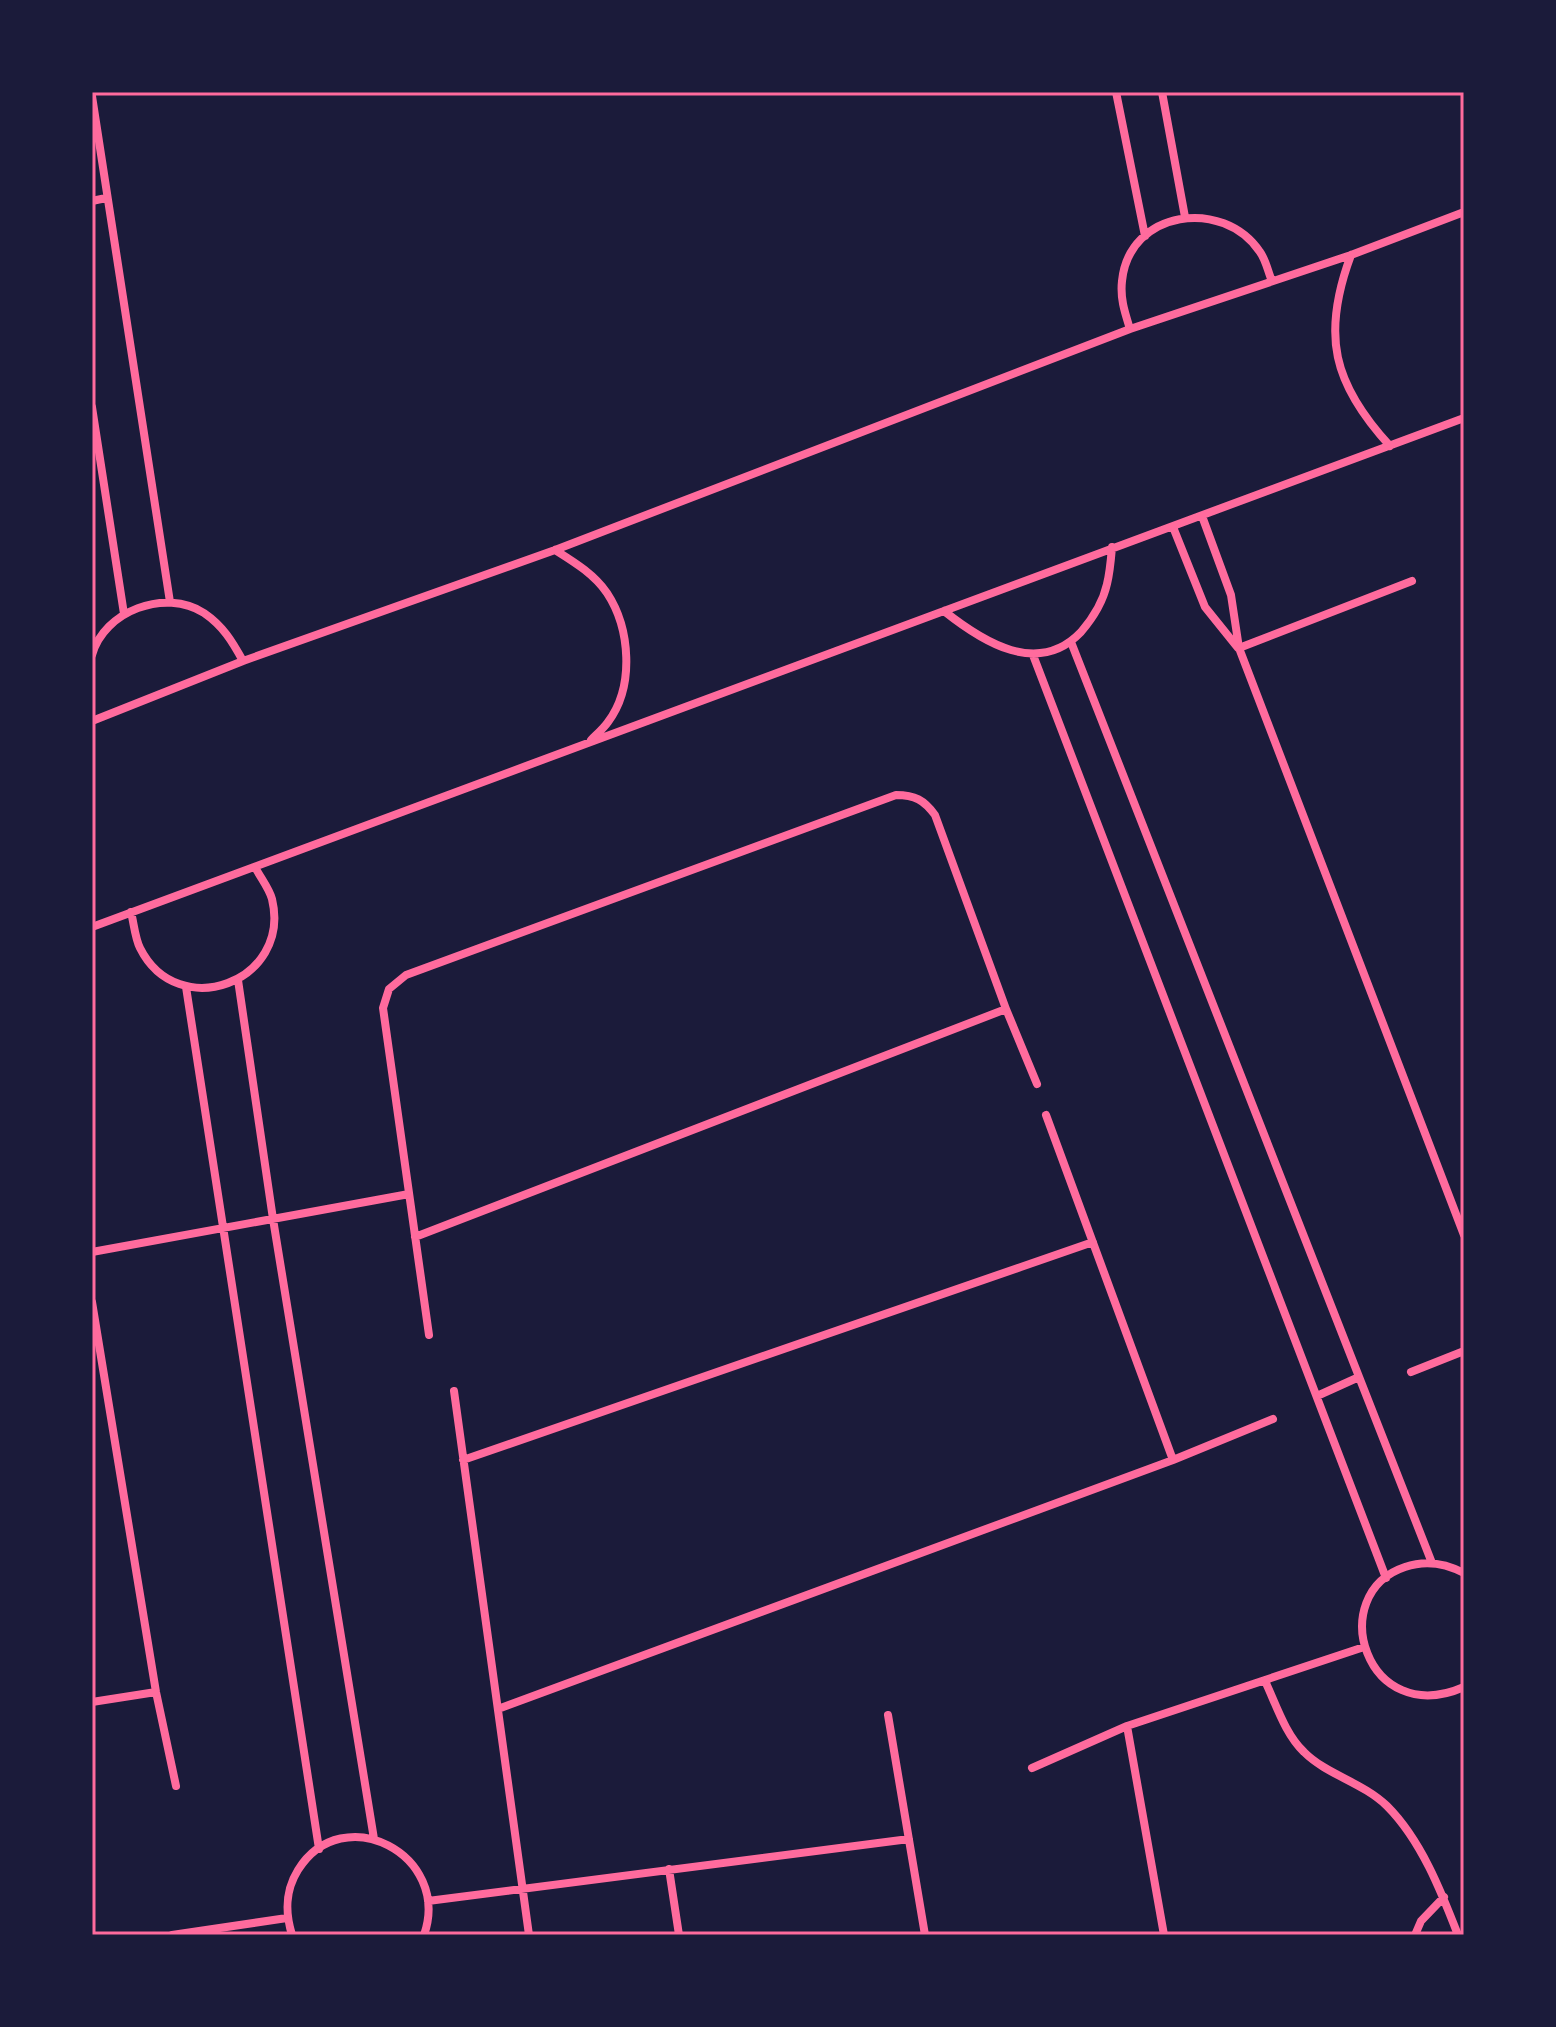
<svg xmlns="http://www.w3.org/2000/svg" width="1556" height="2027" font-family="Raleway,sans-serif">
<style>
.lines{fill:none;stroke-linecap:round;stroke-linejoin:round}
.minor{stroke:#ff6b9d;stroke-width:8}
.neatline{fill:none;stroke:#ff6b9d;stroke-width:3}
</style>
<rect width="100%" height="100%" fill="#1b1b3a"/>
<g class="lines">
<path class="minor" d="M 1116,92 L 1145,236
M 1162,92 L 1185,217
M 92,96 L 170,602
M 92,201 L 106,198
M 1351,255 C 1321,335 1333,384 1390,446
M 1130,329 C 1125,313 1120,299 1122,281 C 1129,210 1223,197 1260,252 C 1266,260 1268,272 1272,281
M 92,407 L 124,614
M 1202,516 L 1231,595 L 1239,648 L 1464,1235
M 1173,527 L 1205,607 L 1238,648
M 555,550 C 574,562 594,574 607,593 C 630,628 635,686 608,722 C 604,728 597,734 591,740
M 944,611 C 983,642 1038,677 1081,632 C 1093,618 1103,602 1107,584 C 1110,572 1111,559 1112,547
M 1071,642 L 1432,1563
M 1239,648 L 1412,581
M 92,655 C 104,611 165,588 204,613 C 223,626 232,641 243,661
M 1033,655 L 1386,1578
M 92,721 L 243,661 L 555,550 L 1130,329 L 1351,255 L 1464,212
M 131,912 C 134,924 135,938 140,948 C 178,1024 292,982 272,899 C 269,888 260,877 255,867
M 92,927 L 1464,418
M 238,980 L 273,1219 L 374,1839
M 186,987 L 319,1849
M 1046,1115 L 1173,1460
M 415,1237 L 1006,1009
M 92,1252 L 409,1194
M 92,1302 L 156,1692 L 176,1786
M 429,1335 L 383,1008 L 389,989 L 406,975 L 896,795 C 915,795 924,800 935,815 L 1006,1009 L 1037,1084
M 1411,1372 L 1464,1351
M 454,1391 L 529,1935
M 1317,1396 L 1359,1377
M 463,1460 L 1093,1242
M 1464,1573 C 1445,1563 1425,1560 1405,1567 C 1324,1594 1366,1730 1464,1687
M 1265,1681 C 1276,1704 1285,1734 1304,1752 C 1327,1775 1362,1782 1387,1806 C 1421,1840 1441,1891 1458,1935
M 92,1702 L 156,1692
M 498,1709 L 1173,1460 L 1273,1419
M 888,1715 L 925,1935
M 1127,1726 L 1164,1935
M 1032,1768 L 1127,1726 L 1364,1647
M 669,1869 L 679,1935
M 428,1901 L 909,1839
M 172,1935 L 287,1918
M 292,1935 C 285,1912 285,1891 298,1870 C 343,1798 452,1855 424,1935
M 1415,1935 L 1421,1921 L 1444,1897"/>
</g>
<rect width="1556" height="2027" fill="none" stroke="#1b1b3a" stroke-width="188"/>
<rect x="94" y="94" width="1368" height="1839" class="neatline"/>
</svg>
